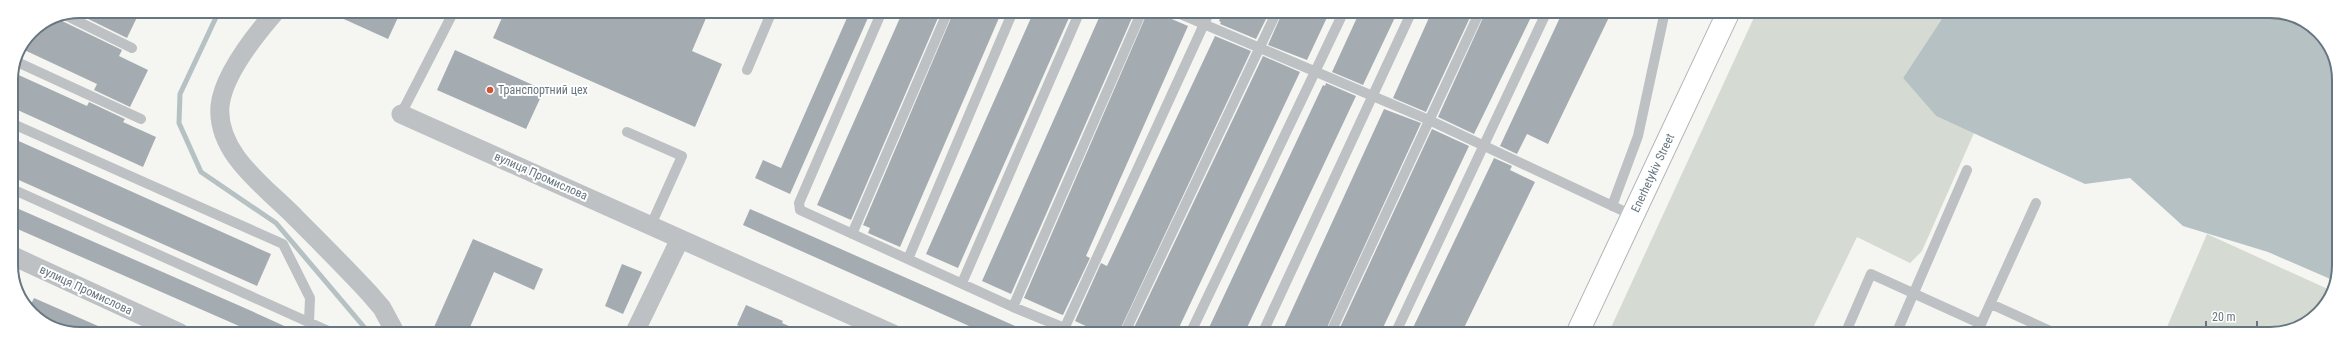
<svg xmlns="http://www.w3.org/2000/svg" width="2350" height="345" font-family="'Roboto Condensed',sans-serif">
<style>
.green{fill:#d5dad2}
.water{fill:#b6c1c4}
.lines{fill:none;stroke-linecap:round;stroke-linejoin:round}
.stream{stroke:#b6c1c4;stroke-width:5}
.building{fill:#a5acb1}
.secondary-casing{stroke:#afb5b8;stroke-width:24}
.lane{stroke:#bdc1c4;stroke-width:10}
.street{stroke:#bdc1c4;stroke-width:19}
.secondary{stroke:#fff;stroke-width:22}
.poi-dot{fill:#d25436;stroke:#fff;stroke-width:1.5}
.labels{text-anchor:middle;stroke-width:4;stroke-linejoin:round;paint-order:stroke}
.poi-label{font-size:12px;fill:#677680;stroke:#fff;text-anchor:start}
.street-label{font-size:12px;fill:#677680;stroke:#fff}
.rim{fill:none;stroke:#677680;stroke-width:2}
</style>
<rect width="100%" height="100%" fill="#f5f5f2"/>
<path class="green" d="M 1757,11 L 1947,11 L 1903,78 L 1936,116 L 1974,133 L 1922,251 L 1910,263 L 1857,237 L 1810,334 L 1608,334 Z
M 2207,234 L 2330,290 L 2316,317 L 2270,334 L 2164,334 Z"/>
<path class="water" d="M 1947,11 L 2279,12 L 2316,28 L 2338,66 L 2338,274 L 2335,281 L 2268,252 L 2183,226 L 2130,178 L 2085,184 L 1936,116 L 1903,78 Z"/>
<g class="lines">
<path class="stream" d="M 219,11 L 180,94 L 179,123 L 201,172 L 276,223 L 370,334"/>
</g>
<path class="building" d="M 80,11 L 140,11 L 127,38 L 74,12 Z
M 326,11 L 401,11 L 388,39 Z
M 505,11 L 709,11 L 692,51 L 722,64 L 695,127 L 493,38 Z
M 850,11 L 871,11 L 790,194 L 755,178 L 763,160 L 781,168 Z
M 903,11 L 941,11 L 851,220 L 817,205 Z
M 954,11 L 1002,11 L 900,247 L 868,233 L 870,228 L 863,225 Z
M 1034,11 L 1072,11 L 958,268 L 926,254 Z
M 1102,11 L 1135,11 L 1011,294 L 982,281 Z
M 1148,11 L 1153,11 L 1188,26 L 1086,256 L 1090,258 L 1063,315 L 1060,314 L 1024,298 Z
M 1223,11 L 1270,11 L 1256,39 L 1220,24 L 1221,22 L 1219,21 Z
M 1283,11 L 1330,11 L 1307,60 L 1268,45 Z
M 1360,11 L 1398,11 L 1363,85 L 1332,72 Z
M 1432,11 L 1473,11 L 1426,112 L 1393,98 Z
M 1486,11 L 1534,11 L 1474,134 L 1438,117 Z
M 1563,11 L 1612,11 L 1548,144 L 1527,134 L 1517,154 L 1500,146 Z
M 54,16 L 57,16 L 60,20 L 122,50 L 119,56 L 148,70 L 130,107 L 94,90 L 97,84 L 20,48 L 31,31 Z
M 1215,36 L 1251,51 L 1118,334 L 1103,334 L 1075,321 L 1101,263 L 1107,266 Z
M 455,50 L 544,90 L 526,129 L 437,90 Z
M 1263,56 L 1300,72 L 1176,334 L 1131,334 Z
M 12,72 L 87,106 L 89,102 L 125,119 L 123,122 L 156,137 L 143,167 L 11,107 Z
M 1326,83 L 1356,96 L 1244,334 L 1206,334 L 1323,85 L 1325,86 Z
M 1384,109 L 1421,123 L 1324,334 L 1281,334 Z
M 1432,129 L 1469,146 L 1380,334 L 1337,334 Z
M 12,138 L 271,254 L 257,286 L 12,177 Z
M 1494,158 L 1512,166 L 1510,170 L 1535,182 L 1461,334 L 1410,334 Z
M 12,206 L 247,309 L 302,334 L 255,333 L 13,227 Z
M 750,209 L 773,219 L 1033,334 L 987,334 L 743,225 Z
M 473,239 L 543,269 L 534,290 L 494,272 L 467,334 L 431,334 Z
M 622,264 L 642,272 L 623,314 L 605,306 Z
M 34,298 L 114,333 L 71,333 L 34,317 L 29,308 Z
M 746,305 L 783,321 L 782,323 L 807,334 L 757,334 L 737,325 Z"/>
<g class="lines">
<g class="secondary-casing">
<g id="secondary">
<path id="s1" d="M 1577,334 L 1729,11"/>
</g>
</g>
<path class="lane" d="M 882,11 L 799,203 L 800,210 L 1013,307 L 1079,334
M 1173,11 L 1429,120 L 1634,216
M 63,14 L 132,48
M 15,61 L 141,119
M 747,70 L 772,11
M 401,114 L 454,11
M 11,123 L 283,244 L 310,298 L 309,322
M 627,132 L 682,156 L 651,225
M 12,189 L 335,334
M 1612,206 L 1638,136 L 1665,11
M 852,234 L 948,11
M 908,259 L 1013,11
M 962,283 L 1080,11
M 1991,304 L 2057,334
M 1013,307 L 1142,11
M 1065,327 L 1210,11
M 1124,334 L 1277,11
M 1190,334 L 1344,11
M 1262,334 L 1412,11
M 1330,334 L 1480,11
M 1395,334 L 1547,11
M 1845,334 L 1871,274 L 1981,324 L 2036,203
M 1896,334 L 1967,170"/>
<path class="street" d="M 276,11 C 256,34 223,75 220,106 C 216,154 267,188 296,218 C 321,243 346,268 370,294 L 382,308 L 396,334
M 401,114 L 893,334
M 13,256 L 180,333
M 634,334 L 680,239"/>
<use href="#secondary" class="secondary"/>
</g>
<circle class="poi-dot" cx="490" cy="90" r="4"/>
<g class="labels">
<g class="poi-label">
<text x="498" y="94">Транспортний цех</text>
</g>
<g class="street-label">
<text dy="4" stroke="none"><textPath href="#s1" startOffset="178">Enerhetykiv Street</textPath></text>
<text transform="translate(541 176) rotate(24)" y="4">вулиця Промислова</text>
<text transform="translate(86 290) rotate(25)" y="4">вулиця Промислова</text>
</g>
</g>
<path d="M0 0H2350V345H0ZM80 18H2270A62 62 0 0 1 2332 80V265A62 62 0 0 1 2270 327H80A62 62 0 0 1 18 265V80A62 62 0 0 1 80 18Z" fill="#fff" fill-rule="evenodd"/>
<path class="rim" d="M80 18H2270A62 62 0 0 1 2332 80V265A62 62 0 0 1 2270 327H80A62 62 0 0 1 18 265V80A62 62 0 0 1 80 18Z"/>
<path d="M2206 321v6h51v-6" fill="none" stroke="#677680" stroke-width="2"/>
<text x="2212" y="321" font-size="12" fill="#677680" stroke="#ffffff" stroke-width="3" paint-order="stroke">20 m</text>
</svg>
